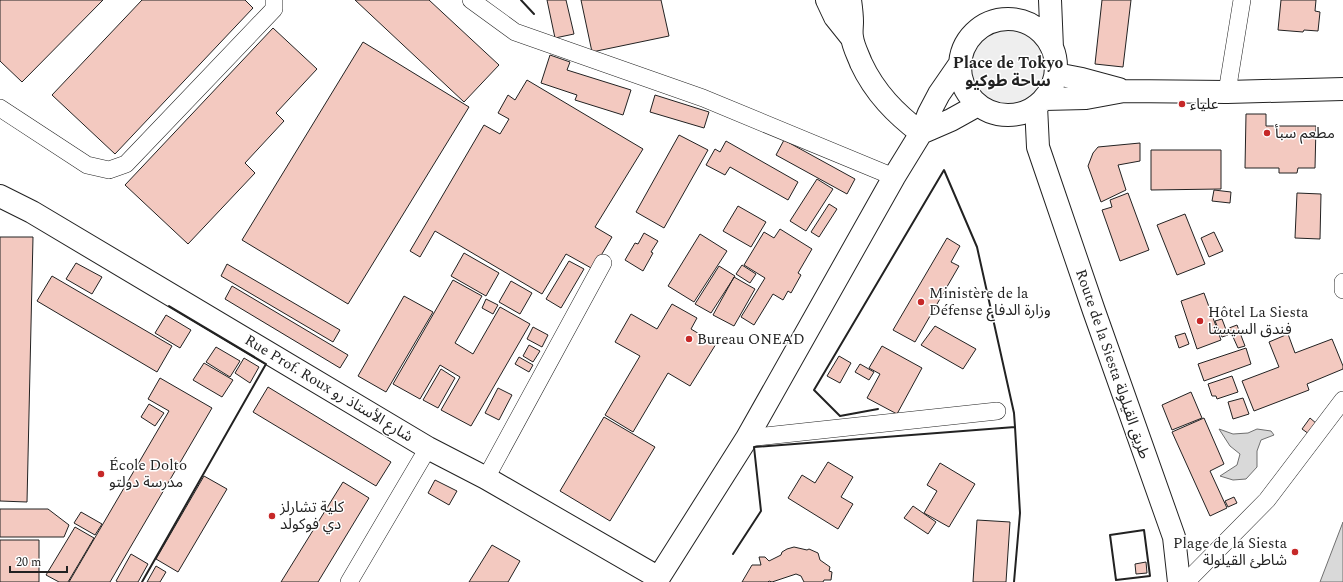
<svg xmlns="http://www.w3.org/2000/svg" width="1343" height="582" font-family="Spectral,'Noto Sans Arabic',serif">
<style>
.green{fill:#eee;stroke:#6f6f6f}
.water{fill:#d9d9d9;stroke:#6f6f6f}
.building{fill:#f3c9c0;stroke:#222}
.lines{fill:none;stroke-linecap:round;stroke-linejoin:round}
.street-casing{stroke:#222;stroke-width:18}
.secondary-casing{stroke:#222;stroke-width:24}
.street{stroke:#fff;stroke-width:17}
.secondary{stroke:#fff;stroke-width:22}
.wall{stroke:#222;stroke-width:2}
.poi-dot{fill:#c62828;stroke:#fff;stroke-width:1.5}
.labels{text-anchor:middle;stroke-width:3;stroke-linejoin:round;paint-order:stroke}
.poi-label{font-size:15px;fill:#222;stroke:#fff;text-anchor:start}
.street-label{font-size:15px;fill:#222;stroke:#fff}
.neighbourhood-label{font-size:16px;font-weight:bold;fill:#222;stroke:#fff}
</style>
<rect width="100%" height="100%" fill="#fff"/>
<path class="green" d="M968 68a39 39 0 1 1 78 0a39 39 0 1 1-78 0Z"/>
<path class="water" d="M 1219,429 L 1233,434 L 1248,433 L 1257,429 L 1271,431 L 1274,435 L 1261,440 L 1257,451 L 1257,467 L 1246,479 L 1233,480 L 1220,476 L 1237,465 L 1240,454 L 1230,446 Z
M 1343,522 L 1343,582 L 1320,582 Z"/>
<path class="building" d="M 0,0 L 103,0 L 22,82 L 0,61 Z
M 142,0 L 245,0 L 253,8 L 115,154 L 52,95 Z
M 355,0 L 429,0 L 499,65 L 464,102 Z
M 547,0 L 566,0 L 574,34 L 555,38 Z
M 581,0 L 661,0 L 669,36 L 592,52 Z
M 1102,0 L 1131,0 L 1123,67 L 1095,64 Z
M 1281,0 L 1316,0 L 1315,11 L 1320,12 L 1318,31 L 1304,30 L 1303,32 L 1278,30 Z
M 273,28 L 317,69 L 276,113 L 284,121 L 245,163 L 255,173 L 188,244 L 125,185 Z
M 363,42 L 469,107 L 348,304 L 242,240 Z
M 550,55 L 570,62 L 567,70 L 631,90 L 623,115 L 575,100 L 577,95 L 541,83 Z
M 527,80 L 643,149 L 595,227 L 612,237 L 593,269 L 566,254 L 542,294 L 435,231 L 420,257 L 410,251 L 484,125 L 500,134 L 509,119 L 498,113 L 508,95 L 515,100 Z
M 655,95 L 709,112 L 704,128 L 650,112 Z
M 1246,114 L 1266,114 L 1266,126 L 1316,126 L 1315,168 L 1298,168 L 1297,173 L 1279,173 L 1279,168 L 1245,168 Z
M 679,135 L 708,150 L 664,228 L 636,212 Z
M 784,140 L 855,179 L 847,194 L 776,155 Z
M 726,141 L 798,182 L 788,200 L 730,167 L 725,175 L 706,165 L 715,149 L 720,152 Z
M 1140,143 L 1140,161 L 1118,165 L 1126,190 L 1101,202 L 1088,166 L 1093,153 L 1098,147 Z
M 1151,150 L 1221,150 L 1221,189 L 1151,190 Z
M 817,179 L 833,189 L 806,231 L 790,221 Z
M 1214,190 L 1231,192 L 1230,203 L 1212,201 Z
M 1128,193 L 1149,250 L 1120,261 L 1102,210 L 1112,207 L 1110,200 Z
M 1297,193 L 1321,194 L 1320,239 L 1295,238 Z
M 829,204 L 837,209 L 819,237 L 811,232 Z
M 738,206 L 766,222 L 751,247 L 723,231 Z
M 1185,214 L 1205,264 L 1177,275 L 1157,225 Z
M 780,229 L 812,249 L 798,273 L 801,275 L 791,293 L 788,291 L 783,300 L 773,294 L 754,325 L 741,317 L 765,278 L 744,265 L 764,232 L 774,238 Z
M 1214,232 L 1223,251 L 1209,257 L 1201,238 Z
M 644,233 L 658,241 L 651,252 L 653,253 L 643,271 L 625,260 L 635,243 L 638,244 Z
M 700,234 L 727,251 L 694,302 L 668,286 Z
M 0,237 L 33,237 L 27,502 L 0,501 Z
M 947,238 L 960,246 L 951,262 L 959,266 L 915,342 L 893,330 Z
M 464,253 L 499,273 L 486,296 L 451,276 Z
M 569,261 L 584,269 L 561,308 L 546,299 Z
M 76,263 L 102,277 L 92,294 L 66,279 Z
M 227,264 L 340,330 L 333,342 L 221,276 Z
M 742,265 L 756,274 L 750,283 L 736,274 Z
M 719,266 L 735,276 L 711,313 L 695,304 Z
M 52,276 L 172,346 L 157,372 L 37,301 Z
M 734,277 L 755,289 L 734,326 L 713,315 Z
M 453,280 L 482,296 L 455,343 L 473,354 L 500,307 L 530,324 L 471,426 L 441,410 L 460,377 L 440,365 L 420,399 L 393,384 Z
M 511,281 L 532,293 L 520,314 L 499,302 Z
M 232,286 L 348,355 L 340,368 L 225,299 Z
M 1204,293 L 1221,340 L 1197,349 L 1181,301 Z
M 404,296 L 433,312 L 386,392 L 358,376 Z
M 486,299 L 498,305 L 493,314 L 482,308 Z
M 672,304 L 697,318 L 691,329 L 716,344 L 690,386 L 668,373 L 633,432 L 605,415 L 640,356 L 615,342 L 631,314 L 657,329 Z
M 166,315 L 191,330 L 180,348 L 155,333 Z
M 1222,319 L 1228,335 L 1222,337 L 1215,321 Z
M 1237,325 L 1245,346 L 1238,348 L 1229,328 Z
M 935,326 L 976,349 L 963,369 L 921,345 Z
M 533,327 L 548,335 L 542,347 L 527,339 Z
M 1185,333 L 1189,344 L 1179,348 L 1175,336 Z
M 1288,334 L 1295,353 L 1332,339 L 1343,366 L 1343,369 L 1307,384 L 1309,390 L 1254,411 L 1242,381 L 1279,367 L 1269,342 Z
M 529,345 L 540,351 L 533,362 L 523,356 Z
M 882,346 L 922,368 L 897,414 L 867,398 L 880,374 L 869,368 Z
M 216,347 L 240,361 L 230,377 L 206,362 Z
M 1246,348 L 1251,364 L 1204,381 L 1198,364 Z
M 839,356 L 851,363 L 840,383 L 827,376 Z
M 519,357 L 533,365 L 529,372 L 515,364 Z
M 244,358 L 259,367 L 250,383 L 235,373 Z
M 204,363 L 233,380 L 222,397 L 193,380 Z
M 860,364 L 874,372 L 869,380 L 855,372 Z
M 441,369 L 455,378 L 438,408 L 423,400 Z
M 1232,376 L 1238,392 L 1217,399 L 1216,396 L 1212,396 L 1208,384 Z
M 160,378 L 212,408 L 110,582 L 69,582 L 169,411 L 148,399 Z
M 268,387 L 391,462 L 376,486 L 253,412 Z
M 498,388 L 512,395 L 499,420 L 485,413 Z
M 1191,392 L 1202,418 L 1172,430 L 1162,405 Z
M 1243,398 L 1249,414 L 1233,419 L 1228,402 Z
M 149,404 L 164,413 L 155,426 L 141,417 Z
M 604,417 L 655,447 L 610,521 L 560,491 Z
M 1204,418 L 1224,464 L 1210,471 L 1227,508 L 1210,516 L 1172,432 Z
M 1310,418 L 1317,424 L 1309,434 L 1302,429 Z
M 828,462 L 853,477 L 841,497 L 853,504 L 838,529 L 788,498 L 802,475 L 815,483 Z
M 940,463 L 975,484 L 949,527 L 924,513 L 937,491 L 927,485 Z
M 204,476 L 227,489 L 178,572 L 156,559 Z
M 435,480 L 457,491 L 449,505 L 428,493 Z
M 343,482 L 369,498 L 318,582 L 281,582 Z
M 1234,497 L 1237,503 L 1228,507 L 1225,501 Z
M 913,506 L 936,522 L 928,534 L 904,518 Z
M 0,509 L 48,509 L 69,525 L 64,537 L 0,537 Z
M 81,512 L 102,524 L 95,535 L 74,523 Z
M 977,520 L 1010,522 L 1006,582 L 973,582 Z
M 75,527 L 94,538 L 68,582 L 59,582 L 46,575 Z
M 0,540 L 39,540 L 39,582 L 0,582 Z
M 492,545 L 520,561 L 508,582 L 469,582 Z
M 794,547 L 807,550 L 809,549 L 818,553 L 820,560 L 830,567 L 829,571 L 832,572 L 831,580 L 824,580 L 823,582 L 804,582 L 801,576 L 796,574 L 772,582 L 769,581 L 768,582 L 742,582 L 752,565 L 761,565 L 759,557 L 765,557 L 769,561 L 781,555 L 782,552 L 787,549 Z
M 131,554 L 148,564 L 138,582 L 118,582 L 116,581 Z
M 1146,562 L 1147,573 L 1136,574 L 1135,564 Z
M 156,566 L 166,572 L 160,582 L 147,582 Z"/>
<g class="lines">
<g class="street-casing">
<path id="street" d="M 471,0 L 515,32 L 703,98 L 894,177
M 1227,92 L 1242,0
M 0,108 L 87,165 L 109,170 L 126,164 L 274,9 L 274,0
M 1343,282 L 1343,290
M 747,438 L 997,411
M 486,478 L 603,263
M 349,582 L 428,448
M 1186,582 L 1267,500 L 1343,400"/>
</g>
<g class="secondary-casing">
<path id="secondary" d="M 827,0 L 835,17 L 851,37
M 850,0 C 851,7 852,15 852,22 C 852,27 851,32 852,37 C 853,46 858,55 861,63 C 875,93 896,114 921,133
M 1050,0 L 1052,48
M960 67a48 48 0 1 1 96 0a48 48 0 1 1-96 0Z
M 1056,74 L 1082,79 L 1119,89
M 1044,99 L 1086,98 L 1124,91 L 1227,92 L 1343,89
M 1036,106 L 1038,147 L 1094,311 L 1174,537 L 1179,582
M 921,133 L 951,120 L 978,105
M 0,196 L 32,212 L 428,448 L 486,478 L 659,578
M 656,582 L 747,438 L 894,177 L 921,133 L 929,113 L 939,94 L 959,65"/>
</g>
<use href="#street" class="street"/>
<use href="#secondary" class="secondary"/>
<path class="wall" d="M 521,0 L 534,14
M 878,409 L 840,416 L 814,390 L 944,170 L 977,247 L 1014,413 L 1015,427
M 1144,530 L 1150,576 L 1116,580 L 1110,535 Z
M 733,554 L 761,511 L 754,447 L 1015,427 L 1020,513 L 1014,582
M 142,582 L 266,364 L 169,306"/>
</g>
<g class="poi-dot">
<circle cx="1182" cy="104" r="4"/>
<circle cx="1267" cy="133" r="4"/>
<circle cx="921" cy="302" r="4"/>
<circle cx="1200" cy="321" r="4"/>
<circle cx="689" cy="339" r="4"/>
<circle cx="101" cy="474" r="4"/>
<circle cx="272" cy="516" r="4"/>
<circle cx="1295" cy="552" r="4"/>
</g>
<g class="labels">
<g class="poi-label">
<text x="1190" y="109">علياء</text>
<text x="1275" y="138">مطعم سبأ</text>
<text x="929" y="298">Ministère de la<tspan x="929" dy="17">Défense وزارة الدفاع</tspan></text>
<text x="1208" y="317">Hôtel La Siesta<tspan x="1208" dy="17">فندق السيستا</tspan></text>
<text x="697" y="344">Bureau ONEAD</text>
<text x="109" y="470">École Dolto<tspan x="109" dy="17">مدرسة دولتو</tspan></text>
<text x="280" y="512">كلية تشارلز<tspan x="280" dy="17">دي فوكولد</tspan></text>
<text x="1287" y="548" text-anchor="end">Plage de la Siesta<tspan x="1287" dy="17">شاطئ القيلولة</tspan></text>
</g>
<g class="street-label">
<text transform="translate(1113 364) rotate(71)" y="5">Route de la Siesta طريق القيلولة</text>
<text transform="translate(329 388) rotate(31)" y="5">Rue Prof. Roux شارع الأستاذ رو</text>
</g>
<g class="neighbourhood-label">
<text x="1008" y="68">Place de Tokyo<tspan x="1008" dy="18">ساحة طوكيو</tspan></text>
</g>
</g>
<path d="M10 566v6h57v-6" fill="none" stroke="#222222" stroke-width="2"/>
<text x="16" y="566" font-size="12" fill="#222222" stroke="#ffffff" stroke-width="3" paint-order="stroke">20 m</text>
</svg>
